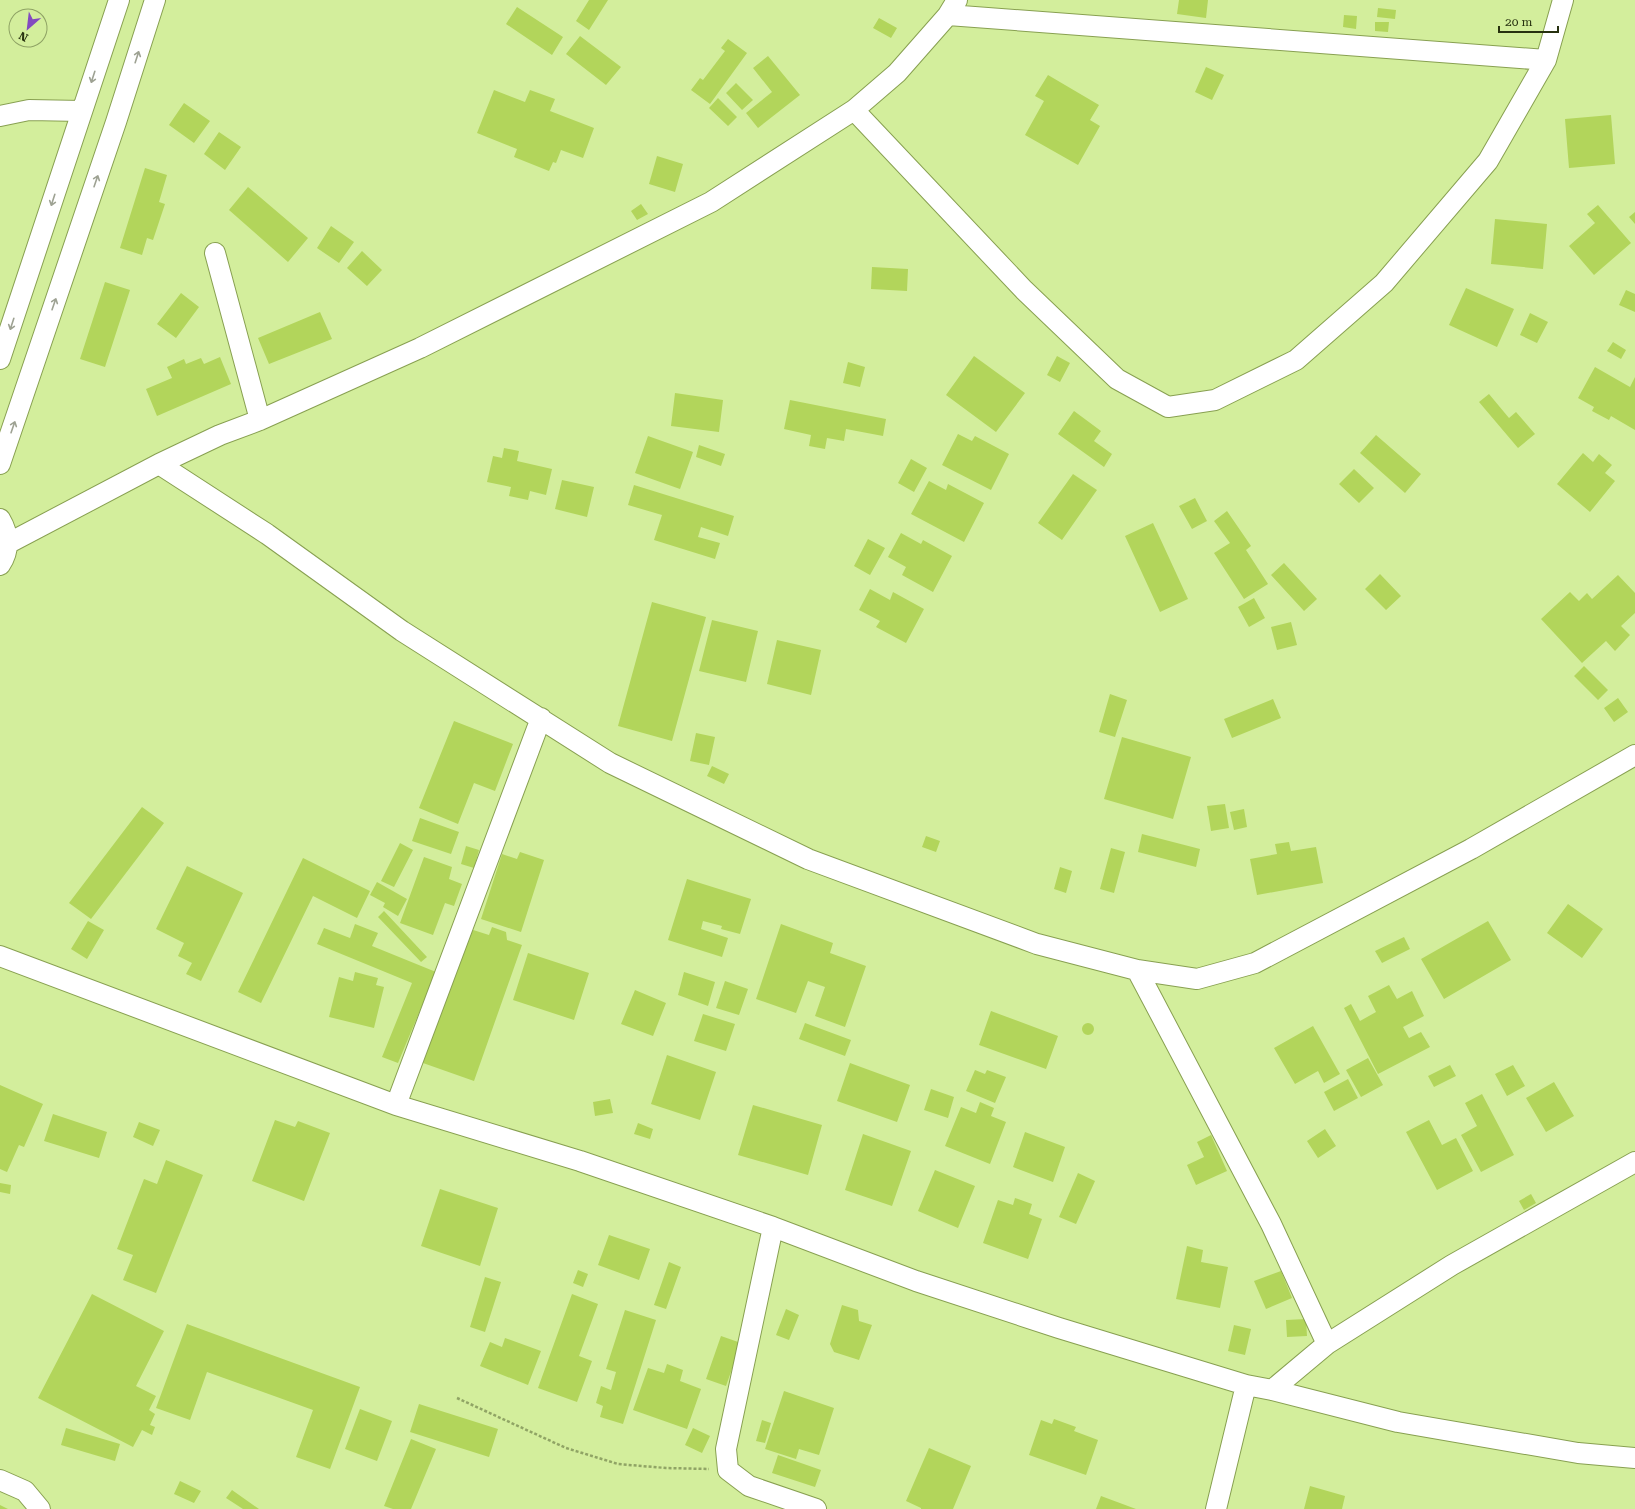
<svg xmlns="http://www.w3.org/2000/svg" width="1635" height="1509" font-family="'Roboto Serif',serif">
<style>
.building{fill:#b2d55b}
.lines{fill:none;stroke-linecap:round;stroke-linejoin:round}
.minor-casing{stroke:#88a051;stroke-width:22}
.path{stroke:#90a465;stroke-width:2.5;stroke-dasharray:3 2;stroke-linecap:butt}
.minor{stroke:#fff;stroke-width:20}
.oneway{stroke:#9ea293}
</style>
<rect width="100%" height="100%" fill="#d3ee9c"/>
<path class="building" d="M 589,0 L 608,0 L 589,30 L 576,21 Z
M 1179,0 L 1208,0 L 1206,18 L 1177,14 Z
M 517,7 L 563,37 L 552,55 L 506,24 Z
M 1378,8 L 1396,10 L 1395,19 L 1377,17 Z
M 1344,15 L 1357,16 L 1356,29 L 1343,27 Z
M 879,18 L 897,28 L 891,38 L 873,28 Z
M 1375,22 L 1389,22 L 1388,32 L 1375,31 Z
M 580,36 L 621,67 L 606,85 L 566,54 Z
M 728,39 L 747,53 L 710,104 L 691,90 L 700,78 L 703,80 L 725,51 L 721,48 Z
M 768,56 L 800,95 L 758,128 L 746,113 L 772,92 L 753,68 Z
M 1206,67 L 1224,75 L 1212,100 L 1195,92 Z
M 1048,75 L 1099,105 L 1090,120 L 1100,126 L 1078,165 L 1025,135 L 1044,101 L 1035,96 Z
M 736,83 L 753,100 L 742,110 L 726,93 Z
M 494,90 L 525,102 L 530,90 L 555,99 L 550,111 L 594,128 L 583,158 L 561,150 L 556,163 L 553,162 L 549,171 L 514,157 L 517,149 L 477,133 Z
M 718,98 L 737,117 L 728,126 L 709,108 Z
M 184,103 L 210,121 L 194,143 L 169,125 Z
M 1611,115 L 1615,164 L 1569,168 L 1565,119 Z
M 219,132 L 241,147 L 225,170 L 204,154 Z
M 657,156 L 683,164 L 675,192 L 649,184 Z
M 145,168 L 167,175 L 159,202 L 165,204 L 153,240 L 147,238 L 142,255 L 120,248 Z
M 248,187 L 308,238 L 288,262 L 229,210 Z
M 641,204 L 648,214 L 637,220 L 631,211 Z
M 1598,205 L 1631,243 L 1594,275 L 1569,246 L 1595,223 L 1587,214 Z
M 1635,212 L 1635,224 L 1629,217 Z
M 1495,219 L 1547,224 L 1543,269 L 1491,264 Z
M 331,226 L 354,242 L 339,263 L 317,248 Z
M 362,251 L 382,270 L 367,286 L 347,268 Z
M 872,267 L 908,269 L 907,291 L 871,289 Z
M 105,282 L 130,290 L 105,367 L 80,359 Z
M 1466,288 L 1514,309 L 1497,347 L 1449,325 Z
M 1626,290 L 1635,294 L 1635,312 L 1619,305 Z
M 181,293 L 199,307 L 176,338 L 157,324 Z
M 320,312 L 332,339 L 269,364 L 258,338 Z
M 1530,313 L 1548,322 L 1537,343 L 1520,335 Z
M 1613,342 L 1626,350 L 1621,359 L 1607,351 Z
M 974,356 L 1025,393 L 996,432 L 946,395 Z
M 1057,356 L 1070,363 L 1060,382 L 1047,375 Z
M 220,357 L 231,384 L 157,416 L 146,389 L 172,378 L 167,367 L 184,359 L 186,364 L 201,358 L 204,364 Z
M 848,362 L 865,367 L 860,387 L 843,383 Z
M 1595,367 L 1630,387 L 1635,377 L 1635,430 L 1611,416 L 1609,420 L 1592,411 L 1594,407 L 1578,398 Z
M 675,393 L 723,400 L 719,432 L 671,426 Z
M 1489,394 L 1509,418 L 1516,412 L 1535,434 L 1518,448 L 1479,402 Z
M 790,400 L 886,419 L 883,436 L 846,429 L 844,441 L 827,438 L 825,449 L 809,446 L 811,435 L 784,429 Z
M 1074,411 L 1101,431 L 1094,441 L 1112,454 L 1104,467 L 1058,434 Z
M 958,434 L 972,441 L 975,436 L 1009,454 L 991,490 L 942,465 Z
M 1376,435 L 1421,474 L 1405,493 L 1360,453 Z
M 648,436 L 693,452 L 680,489 L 635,473 Z
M 699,445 L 725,454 L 721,466 L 696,457 Z
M 504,448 L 519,451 L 517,461 L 552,469 L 546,495 L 530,491 L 528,500 L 509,496 L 511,487 L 487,482 L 493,456 L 502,458 Z
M 1583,453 L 1593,462 L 1599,454 L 1612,465 L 1605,473 L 1615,481 L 1590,512 L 1557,484 Z
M 911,459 L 927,468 L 914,492 L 898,483 Z
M 1354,469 L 1374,488 L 1359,503 L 1339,484 Z
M 1073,474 L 1097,490 L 1062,540 L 1038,523 Z
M 562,480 L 594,487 L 587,517 L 555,509 Z
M 929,481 L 946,490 L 948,484 L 984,503 L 964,542 L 911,514 Z
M 634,485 L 734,516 L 728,536 L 701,527 L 698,537 L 720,543 L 715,559 L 654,540 L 662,515 L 628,505 Z
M 1195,498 L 1207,521 L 1192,529 L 1179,506 Z
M 1227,511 L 1251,546 L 1246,550 L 1268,584 L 1244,599 L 1214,553 L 1230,543 L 1214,521 Z
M 1153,523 L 1188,599 L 1160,612 L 1125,536 Z
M 901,533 L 921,544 L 923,540 L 952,556 L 933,592 L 902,575 L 906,567 L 888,557 Z
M 868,539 L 885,548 L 870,575 L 854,566 Z
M 1284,563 L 1317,599 L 1304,611 L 1271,575 Z
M 1380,574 L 1401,596 L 1386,610 L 1365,589 Z
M 1618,575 L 1635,593 L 1635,613 L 1621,626 L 1630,635 L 1615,651 L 1606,641 L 1582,663 L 1541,619 L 1570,592 L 1579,601 L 1587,593 L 1592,599 Z
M 870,589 L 890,600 L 893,592 L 924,609 L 906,643 L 876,627 L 880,621 L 859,610 Z
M 1254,598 L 1265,618 L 1249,627 L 1238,607 Z
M 652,602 L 706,617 L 672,741 L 618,726 Z
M 712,620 L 758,631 L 746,682 L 699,671 Z
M 1291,622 L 1297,645 L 1277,650 L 1271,627 Z
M 777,640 L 821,650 L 811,695 L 767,684 Z
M 1584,666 L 1608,690 L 1598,700 L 1574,676 Z
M 1110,694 L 1127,700 L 1115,737 L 1099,732 Z
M 1618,698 L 1628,712 L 1614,722 L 1604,708 Z
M 1273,699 L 1281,718 L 1232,738 L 1224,719 Z
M 454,721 L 513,744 L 495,791 L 474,783 L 458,824 L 419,808 Z
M 696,733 L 715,737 L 709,765 L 690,761 Z
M 1122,737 L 1191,757 L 1173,819 L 1104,799 Z
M 712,766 L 729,774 L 724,784 L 707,776 Z
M 1225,804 L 1229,828 L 1211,831 L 1207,806 Z
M 142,807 L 164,823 L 91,919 L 69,903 Z
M 1244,809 L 1247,827 L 1234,830 L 1230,812 Z
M 420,818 L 459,832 L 451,854 L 412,841 Z
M 1142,834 L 1200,849 L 1196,867 L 1138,852 Z
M 926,836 L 940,841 L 936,852 L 922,847 Z
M 1289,842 L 1291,851 L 1316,847 L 1323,883 L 1257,895 L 1250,859 L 1277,854 L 1275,844 Z
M 400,843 L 413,850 L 394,887 L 381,881 Z
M 466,846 L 479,850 L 474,868 L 461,864 Z
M 1111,848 L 1125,852 L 1114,893 L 1100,889 Z
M 520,852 L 544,860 L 521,932 L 481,919 L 502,854 L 517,859 Z
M 424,857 L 452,867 L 449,879 L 462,884 L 454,906 L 445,903 L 433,935 L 400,923 Z
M 303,858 L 370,891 L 357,918 L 313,896 L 261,1003 L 238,992 Z
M 187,866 L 243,893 L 201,981 L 186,974 L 192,963 L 178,956 L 184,943 L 156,929 Z
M 1060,867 L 1072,871 L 1066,893 L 1054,889 Z
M 687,879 L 751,899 L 740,934 L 721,929 L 722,926 L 703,921 L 701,929 L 728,938 L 722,957 L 668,940 Z
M 377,882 L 407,899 L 398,916 L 383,907 L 385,903 L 370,895 Z
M 1568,904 L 1603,929 L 1582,958 L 1547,933 Z
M 384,911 L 427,957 L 421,962 L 378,917 Z
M 88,921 L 104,930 L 87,959 L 71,949 Z
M 1488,921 L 1511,960 L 1444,999 L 1421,959 Z
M 355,924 L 378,933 L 372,946 L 436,972 L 398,1063 L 382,1057 L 412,983 L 317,944 L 324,928 L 350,938 Z
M 781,924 L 833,943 L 830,953 L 866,966 L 845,1027 L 815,1016 L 825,987 L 808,981 L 796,1013 L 756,999 Z
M 492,927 L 506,932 L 507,940 L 522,945 L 474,1081 L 423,1063 L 470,929 L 489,935 Z
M 1404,937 L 1410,949 L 1382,963 L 1375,951 Z
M 528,953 L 589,973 L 574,1020 L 513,1000 Z
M 355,972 L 378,978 L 376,985 L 384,987 L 374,1028 L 329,1017 L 339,977 L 353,981 Z
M 684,972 L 715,982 L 708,1006 L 678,995 Z
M 725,981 L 748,989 L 739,1015 L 716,1008 Z
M 1389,985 L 1397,999 L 1412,991 L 1424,1016 L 1403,1027 L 1409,1038 L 1421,1032 L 1430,1047 L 1378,1074 L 1344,1008 L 1351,1004 L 1360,1021 L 1376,1012 L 1368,996 Z
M 635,990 L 666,1003 L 653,1036 L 621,1024 Z
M 991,1011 L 1058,1036 L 1046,1069 L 979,1045 Z
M 703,1014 L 735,1024 L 726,1051 L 694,1041 Z
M1082 1029a6 6 0 1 1 12 0a6 6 0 1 1-12 0Z
M 805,1023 L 851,1040 L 845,1056 L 799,1039 Z
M 1313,1026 L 1340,1074 L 1324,1083 L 1318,1071 L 1295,1084 L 1274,1048 Z
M 667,1055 L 716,1072 L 700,1120 L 651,1104 Z
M 1368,1058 L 1383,1085 L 1361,1097 L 1346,1070 Z
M 850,1063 L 910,1085 L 897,1122 L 837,1101 Z
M 1450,1065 L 1456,1076 L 1434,1087 L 1428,1076 Z
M 1513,1065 L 1525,1086 L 1507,1096 L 1495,1074 Z
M 975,1070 L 985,1074 L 987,1070 L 1006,1077 L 995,1103 L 966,1091 Z
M 1348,1079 L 1358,1098 L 1334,1111 L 1324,1092 Z
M 1554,1082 L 1574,1116 L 1546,1132 L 1526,1098 Z
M 0,1085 L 43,1104 L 24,1147 L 19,1145 L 7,1172 L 0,1169 Z
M 931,1089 L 954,1097 L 948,1118 L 924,1110 Z
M 1482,1094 L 1514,1155 L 1481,1172 L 1461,1135 L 1477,1126 L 1465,1103 Z
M 610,1099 L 613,1113 L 595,1116 L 593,1102 Z
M 980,1102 L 994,1108 L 991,1116 L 1006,1122 L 990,1164 L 945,1146 L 961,1107 L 976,1113 Z
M 753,1105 L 822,1125 L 808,1175 L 738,1155 Z
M 53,1114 L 107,1132 L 99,1158 L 44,1141 Z
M 275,1120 L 295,1127 L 298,1121 L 330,1133 L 304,1201 L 252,1181 Z
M 1429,1120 L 1442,1145 L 1456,1138 L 1473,1171 L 1437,1190 L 1406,1132 Z
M 139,1122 L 160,1130 L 153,1146 L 133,1137 Z
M 638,1123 L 653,1129 L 650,1139 L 634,1134 Z
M 1325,1129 L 1336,1146 L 1318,1158 L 1307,1141 Z
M 1025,1132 L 1065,1147 L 1053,1182 L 1013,1167 Z
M 863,1134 L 911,1151 L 892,1206 L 845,1190 Z
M 1211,1135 L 1227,1171 L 1196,1185 L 1187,1165 L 1204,1157 L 1197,1142 Z
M 166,1160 L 203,1175 L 156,1293 L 123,1280 L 133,1255 L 117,1249 L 144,1179 L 157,1184 Z
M 935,1170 L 975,1186 L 958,1228 L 918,1211 Z
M 1078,1173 L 1095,1181 L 1076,1224 L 1059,1217 Z
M 0,1183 L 11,1185 L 10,1194 L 0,1192 Z
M 440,1189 L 498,1208 L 480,1266 L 421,1246 Z
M 1531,1194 L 1536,1203 L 1524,1210 L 1519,1201 Z
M 1015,1198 L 1032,1204 L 1029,1214 L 1042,1219 L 1028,1259 L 983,1243 L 998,1200 L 1013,1205 Z
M 609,1235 L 650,1249 L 639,1280 L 598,1265 Z
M 1187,1246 L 1203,1250 L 1201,1262 L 1228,1267 L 1220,1308 L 1176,1299 Z
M 669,1262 L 681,1267 L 666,1309 L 654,1305 Z
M 578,1270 L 588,1274 L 583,1287 L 573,1283 Z
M 1281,1271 L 1292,1298 L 1266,1309 L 1254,1281 Z
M 485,1277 L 501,1282 L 485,1332 L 470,1327 Z
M 92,1294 L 164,1331 L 136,1386 L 156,1396 L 149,1410 L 155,1414 L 150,1425 L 155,1427 L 152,1435 L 142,1430 L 133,1447 L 38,1398 Z
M 572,1294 L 598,1304 L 579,1356 L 592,1361 L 577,1402 L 538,1388 Z
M 842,1305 L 858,1310 L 859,1321 L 872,1325 L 859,1360 L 834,1352 L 830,1344 Z
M 786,1309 L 799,1315 L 789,1340 L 776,1335 Z
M 625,1310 L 656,1320 L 623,1424 L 600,1417 L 603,1406 L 596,1403 L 601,1386 L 611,1390 L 616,1372 L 606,1369 Z
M 1306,1319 L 1307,1336 L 1287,1337 L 1286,1320 Z
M 187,1324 L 360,1387 L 330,1469 L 296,1457 L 313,1410 L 207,1372 L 190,1420 L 156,1408 Z
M 1234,1325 L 1251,1329 L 1245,1355 L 1228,1351 Z
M 721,1336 L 741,1343 L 726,1386 L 706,1379 Z
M 505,1338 L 541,1351 L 528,1385 L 480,1366 L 490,1342 L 502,1347 Z
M 667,1364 L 683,1370 L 680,1381 L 701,1389 L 687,1429 L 633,1410 L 648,1368 L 664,1373 Z
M 784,1391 L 834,1408 L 819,1455 L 799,1449 L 796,1459 L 765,1449 Z
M 419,1404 L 498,1429 L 489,1457 L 410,1432 Z
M 360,1409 L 392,1421 L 377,1461 L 345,1449 Z
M 1054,1419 L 1076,1427 L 1074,1431 L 1098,1440 L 1086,1475 L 1029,1455 L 1041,1420 L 1052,1424 Z
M 762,1420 L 771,1423 L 765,1443 L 756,1441 Z
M 66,1428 L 120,1444 L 115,1461 L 61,1445 Z
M 693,1428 L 710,1436 L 702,1453 L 685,1445 Z
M 411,1439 L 436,1449 L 411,1509 L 393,1509 L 384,1506 Z
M 929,1448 L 971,1466 L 953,1509 L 921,1509 L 921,1508 L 906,1501 Z
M 778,1455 L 821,1470 L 815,1487 L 772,1473 Z
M 180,1481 L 201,1491 L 194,1503 L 174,1494 Z
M 1310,1486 L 1345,1496 L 1342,1509 L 1304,1509 Z
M 232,1490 L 259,1509 L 243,1509 L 226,1498 Z
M 1101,1496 L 1136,1509 L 1096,1509 Z
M 0,1505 L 8,1509 L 0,1509 Z"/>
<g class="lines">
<g class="minor-casing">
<path id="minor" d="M 948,15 L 1546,60
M 854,110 L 1024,290 L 1117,379 L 1168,407 L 1215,400 L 1296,360 L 1384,283 L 1488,161 L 1546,60 L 1563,0
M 0,116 L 29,110 L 82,111
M 215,253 L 260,420
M 0,359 L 119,0
M 0,464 L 116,122 L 155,0
M 159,464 L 267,534 L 402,631 L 610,763 L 808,859 L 1037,944 L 1137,970 L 1197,979 L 1255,963 L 1471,849 L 1635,755
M 0,519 C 9,534 10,550 0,565
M 7,544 L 159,464 L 220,435 L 260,420 L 420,348 L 711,202 L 854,110 L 897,73 L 948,15 L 957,0
M 0,956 L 396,1105 L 580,1161 L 773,1227 L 916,1281 L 1059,1328 L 1246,1385 L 1272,1390 L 1398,1422 L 1578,1453 L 1635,1458
M 1137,970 L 1271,1224 L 1327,1344
M 396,1105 L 541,718
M 773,1227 L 726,1449 L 728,1470 L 749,1486 L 816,1509
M 1272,1390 L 1327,1344 L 1452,1265 L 1635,1162
M 0,1480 L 25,1491 L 40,1509
M 1216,1509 L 1246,1385"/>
</g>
<path class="path" d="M 457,1398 L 566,1448 L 618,1464 L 666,1468 L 709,1469"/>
<use href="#minor" class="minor"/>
</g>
<defs><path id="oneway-shaft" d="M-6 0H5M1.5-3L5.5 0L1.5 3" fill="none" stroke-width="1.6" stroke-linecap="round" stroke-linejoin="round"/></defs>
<g class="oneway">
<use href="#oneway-shaft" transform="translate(137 57) rotate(-72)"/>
<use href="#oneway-shaft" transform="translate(93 77) rotate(108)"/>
<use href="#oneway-shaft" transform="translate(96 181) rotate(-71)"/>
<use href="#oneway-shaft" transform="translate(53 200) rotate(108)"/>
<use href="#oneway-shaft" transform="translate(54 304) rotate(-71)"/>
<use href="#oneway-shaft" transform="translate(12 324) rotate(108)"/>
<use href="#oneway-shaft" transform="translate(13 427) rotate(-71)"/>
</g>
<g transform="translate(28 28) rotate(208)"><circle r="19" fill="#d3ee9c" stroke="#8ea264"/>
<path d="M0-3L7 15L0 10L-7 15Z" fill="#834ac0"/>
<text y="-6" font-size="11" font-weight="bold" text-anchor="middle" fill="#27310f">N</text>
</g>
<path d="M1499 26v6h59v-6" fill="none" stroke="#27310f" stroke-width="2"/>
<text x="1505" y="26" font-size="12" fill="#27310f" stroke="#d3ee9c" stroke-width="3" paint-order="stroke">20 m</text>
</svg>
